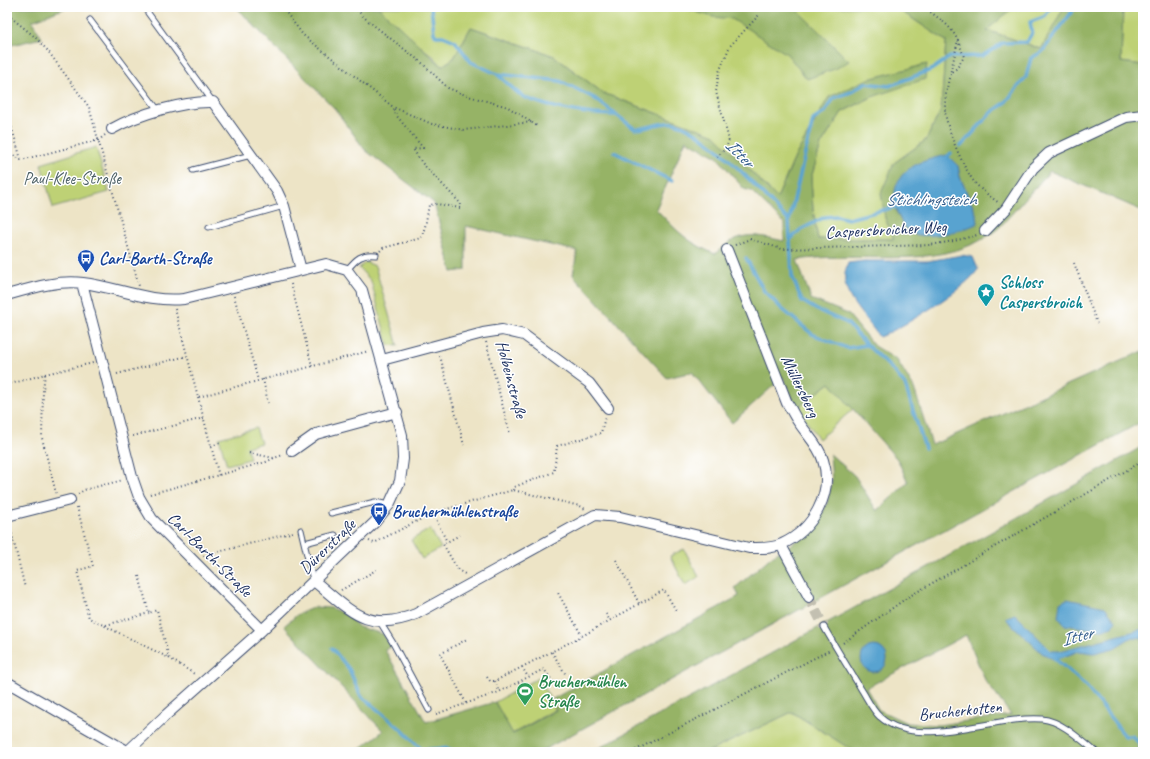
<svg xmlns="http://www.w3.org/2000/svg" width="1150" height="759" font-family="Caveat,sans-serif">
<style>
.green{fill:#bed175;stroke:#6c806a}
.forest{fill:#96b366;stroke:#587162;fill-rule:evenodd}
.water{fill:#58a3d0;stroke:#3a6997}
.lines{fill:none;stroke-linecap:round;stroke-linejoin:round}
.stream{stroke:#58a3d0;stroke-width:3.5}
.minor-tunnel{stroke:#c3c0b1;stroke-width:10;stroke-dasharray:10 5;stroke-linecap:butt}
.service-casing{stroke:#3a4a6e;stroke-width:7}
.minor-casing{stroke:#3a4a6e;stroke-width:12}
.path{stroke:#3a4a6e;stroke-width:2;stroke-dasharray:1 3;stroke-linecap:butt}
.service{stroke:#fff;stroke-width:5}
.minor{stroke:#fff;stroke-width:10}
.labels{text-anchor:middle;stroke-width:3;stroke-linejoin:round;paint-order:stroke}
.park-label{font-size:17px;fill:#4c6065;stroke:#fff}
.street-label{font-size:17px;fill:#1b2f5e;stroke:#fff}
.transit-label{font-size:17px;font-weight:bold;fill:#164399;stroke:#fff;text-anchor:start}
.culture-label{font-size:17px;font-weight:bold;fill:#0d838f;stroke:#fff;text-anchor:start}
.leisure-label{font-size:17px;font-weight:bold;fill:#27864d;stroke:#fff;text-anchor:start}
.water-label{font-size:18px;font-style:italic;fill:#335d8c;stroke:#fff}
</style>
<rect width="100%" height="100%" fill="#fff"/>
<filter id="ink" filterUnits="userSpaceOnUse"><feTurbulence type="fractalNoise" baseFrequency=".025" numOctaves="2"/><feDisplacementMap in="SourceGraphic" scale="8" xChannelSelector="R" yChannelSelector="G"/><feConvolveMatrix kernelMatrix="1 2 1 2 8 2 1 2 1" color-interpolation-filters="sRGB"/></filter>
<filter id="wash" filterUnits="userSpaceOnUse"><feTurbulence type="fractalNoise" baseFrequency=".012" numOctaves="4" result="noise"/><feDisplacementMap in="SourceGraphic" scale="16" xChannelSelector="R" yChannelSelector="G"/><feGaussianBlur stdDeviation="0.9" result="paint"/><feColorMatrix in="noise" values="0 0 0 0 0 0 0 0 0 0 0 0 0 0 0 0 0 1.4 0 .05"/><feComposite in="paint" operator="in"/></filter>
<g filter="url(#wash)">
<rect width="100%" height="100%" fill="#ede4c6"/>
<path class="green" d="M 378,7 L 895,7 L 946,41 L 941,110 L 926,140 L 894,163 L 885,218 L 894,239 L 818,239 L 813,210 L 811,178 L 821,145 L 842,112 L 872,97 L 829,97 L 796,155 L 777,198 L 715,135 L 603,93 L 554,56 L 471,27 L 454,58 L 442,66 L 433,56 L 412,40 Z
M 1014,7 L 1064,7 L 1042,49 L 986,30 Z
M 1123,7 L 1143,7 L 1143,65 L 1121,62 Z
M 96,147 L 109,192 L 53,208 L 41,164 Z
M 366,262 L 375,266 L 398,346 L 388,345 L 371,281 L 359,268 Z
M 830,383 L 853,409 L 819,439 L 797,408 Z
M 256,428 L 261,443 L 247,447 L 250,459 L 227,465 L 219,438 Z
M 430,529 L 441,548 L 422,559 L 411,540 Z
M 684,549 L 699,577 L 685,585 L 670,556 Z
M 538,678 L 556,709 L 512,734 L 495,702 Z
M 792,712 L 852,750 L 858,752 L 708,752 Z"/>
<path class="forest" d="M 7,7 L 68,7 L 32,21 L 42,38 L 7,46 Z
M 236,7 L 378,7 L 442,66 L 454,58 L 471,27 L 554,56 L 603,93 L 715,135 L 777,198 L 796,155 L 829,97 L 868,79 L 927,64 L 925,79 L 872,97 L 842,112 L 821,145 L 811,178 L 813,210 L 818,239 L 894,239 L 885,218 L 881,193 L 894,163 L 926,140 L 941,110 L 946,41 L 895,7 L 1014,7 L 987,30 L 1041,49 L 1064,7 L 1123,7 L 1121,62 L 1143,65 L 1143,211 L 1050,171 L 999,228 C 943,274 863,250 797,260 L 811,299 L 848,314 L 874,346 L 897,360 L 914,388 L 932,445 L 1143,351 L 1143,421 L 540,752 L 356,752 L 383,731 L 284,626 L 298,614 L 315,607 L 331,608 L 346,615 L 359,627 L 383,634 L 391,646 L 385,650 L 426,722 L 495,702 L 513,734 L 556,710 L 551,700 L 739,596 L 735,588 L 772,556 L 792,544 L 817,525 L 827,503 L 832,481 L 830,454 L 855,476 L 877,511 L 908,482 L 897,459 L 830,383 L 797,408 L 783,377 L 732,423 L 692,372 L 667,378 L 573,275 L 577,251 L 466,226 L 466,270 L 452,272 L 434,203 L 365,150 L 335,109 ZM 686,140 L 717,157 L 744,189 L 751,191 L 784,223 L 784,241 C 751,234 741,230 715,254 C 687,242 677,231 656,209 ZM 958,166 L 960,177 L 977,216 C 961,222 925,242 910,232 C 904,227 900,218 896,211 Z
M 680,7 L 790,7 L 796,9 L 849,61 L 837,68 L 807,79 L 787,54 L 732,19 L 713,17 Z
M 1143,446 L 1143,752 L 858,752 L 852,750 L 792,712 L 708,752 L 592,752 C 776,650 961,551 1143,446 ZM 966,635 L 985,680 L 1011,715 L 938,725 L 907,723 L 879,710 L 866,688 Z"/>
<path class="water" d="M 947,155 L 958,166 L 960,177 L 977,216 L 978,223 C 964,231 924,241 910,232 C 903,227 897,214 895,206 C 890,170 919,161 947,155 Z
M 962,255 L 973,257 L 978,269 C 969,287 899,330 879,337 C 864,313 835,293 848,263 L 864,261 L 928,261 Z
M 1067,599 L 1105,607 L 1116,621 L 1112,627 L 1099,630 L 1065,625 L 1058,617 L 1060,603 Z
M 1015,614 L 1051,651 L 1060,651 L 1143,629 L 1143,638 L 1132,637 L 1114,648 L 1094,653 L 1079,651 L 1058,659 L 1053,659 L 1042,653 L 1005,618 Z
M861 659a13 13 0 1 1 26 0a13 13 0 1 1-26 0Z"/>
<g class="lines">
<path class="stream" d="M 431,7 L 434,33 L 436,36 L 443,36 L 455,41 L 471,62 L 497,74 L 560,81 L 594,98 L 635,129 C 648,129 661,121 674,123 C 707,129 764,196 789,221 L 792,276 L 802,301 L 817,310 L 847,323 L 867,345 L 894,371 L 905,385 L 925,448
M 498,75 C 506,81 515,92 524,97 C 548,108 589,115 615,115
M 961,146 L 991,113 L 1005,103 L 1026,77 L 1031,58 L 1042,52 L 1074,9
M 614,152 L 672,181
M 945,159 L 951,153
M 789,221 L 813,120 L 825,112 L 834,98 L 851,92 L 865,83 L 889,86 L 931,70 L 950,57 L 982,56 L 1003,43 L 1027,42 L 1032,33 L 1030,22 L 1044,17 L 1052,7
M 790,240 L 800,230 L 825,217 L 837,216 L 848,219 L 899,206
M 746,258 L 764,291 L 781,308 L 812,334 L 847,348 L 867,345
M 332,648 L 349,669 L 361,696 L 401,729 L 422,750 L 446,748 L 456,752
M 1052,656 L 1085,685 L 1125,736 L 1132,736 L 1139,743 L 1142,752"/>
</g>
</g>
<g filter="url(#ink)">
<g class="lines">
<path class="minor-tunnel" d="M 809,597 L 824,627"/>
<g class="service-casing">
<path id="service" d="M 148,13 L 213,102
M 90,20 L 158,110
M 193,170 L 251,155
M 209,227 L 284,206
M 347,270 C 356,259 362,253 376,255
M 331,513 L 375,502 L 389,505
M 301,530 L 313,580
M 305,543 L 335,535
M 380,622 L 393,643 L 429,710
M 824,627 C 836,648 849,669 861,689 C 867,698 872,710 880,717 C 917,751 995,715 1042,719 C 1062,721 1081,740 1096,752"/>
</g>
<g class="minor-casing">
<path id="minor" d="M 112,129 C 138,114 184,101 213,102 L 277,191 L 284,206 L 301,270
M 985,231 L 1006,209 L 1033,168 L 1049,153 L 1126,117 L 1143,115
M 82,283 L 132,477 L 139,497 L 152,519 L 262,630
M 7,295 C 32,288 57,280 83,283 C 117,287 149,303 184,299 L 326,264 L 347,270 L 362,290 L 402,435 L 403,459 L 400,481 L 389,505 L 375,522 L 262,630 L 166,715 L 127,752
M 382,360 L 483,333 L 502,330 L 524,335 L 589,383 L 608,408
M 292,451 L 316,434 L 397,412
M 7,516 L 70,500
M 781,545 L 809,597
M 314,581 C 350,610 367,634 416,614 L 595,515 L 620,517 L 749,548 C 760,548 772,549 782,544 C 813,530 834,493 823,460 C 819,446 808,436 800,424 C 795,418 792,410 787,403 L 727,250
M 7,682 L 127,751"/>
</g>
<path class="path" d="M 9,7 L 8,15 L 35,37 L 48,51 L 89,107 L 139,286
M 282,7 L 303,35 L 393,107 L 432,124 L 464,130 L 532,122
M 354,7 L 367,20 L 422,63 L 448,88 L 468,96 L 508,107 L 537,126
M 924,7 C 948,26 954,26 964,57 L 957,68 L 951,73
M 958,39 C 954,63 945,85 945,109 C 945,127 964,169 975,183 C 982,191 991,197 999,203
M 7,112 L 21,159
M 7,151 L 21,160 L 99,140 L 105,135
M 717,157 L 726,148 L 729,140 L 716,92 L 719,72 L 730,46 L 759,15
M 735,245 L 750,239 L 782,249 L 930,245 L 954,241 L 977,235
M 380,251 L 383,248 L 421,238 L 425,227 L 429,205 L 437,204 L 460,208 L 461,204 L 422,163 L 413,149 L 423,148 L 396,115 L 393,107
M 1074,263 L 1097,323
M 291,284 L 312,366
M 234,296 L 258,380
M 175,309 L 198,397 L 369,351
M 486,342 L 510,434
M 440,356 L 464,445
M 45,374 L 93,363
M 117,374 L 187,356
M 263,379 L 268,403
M 7,385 L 45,374 L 43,390 L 42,438 L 56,493
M 198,397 L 219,476
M 133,436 L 204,418
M 211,446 L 220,443
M 249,453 L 274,458 L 283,455
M 513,490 L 514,487 L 554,472 L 557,446 L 601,433 L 605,417
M 78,494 L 84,490 L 123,480
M 150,494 L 266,462 L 274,458
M 77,507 L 93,566 L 77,571 L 89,618 L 169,658 L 196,675
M 433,513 L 447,542
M 10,526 L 25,588
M 460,535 L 443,544 L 458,570 L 467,575
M 369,541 L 374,543 L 433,513 L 513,490 L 580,506 L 585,509
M 203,556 L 294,532
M 616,560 L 640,605
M 139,576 L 149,613 L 157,610 L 169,658
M 341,590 L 378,569
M 606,614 L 610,621
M 106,625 L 149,613
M 582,636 L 664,590 L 677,612
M 843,643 L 908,597 L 1143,461
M 552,652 L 566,675
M 522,667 L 528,677
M 487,677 L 490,681 L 495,681 L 582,636 L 557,591
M 495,681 L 499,692
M 466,703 L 440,654 L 467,639
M 436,714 L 499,692 L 544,669 L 553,682
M 632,752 L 830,650"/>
<use href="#service" class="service"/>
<use href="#minor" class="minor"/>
</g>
</g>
<defs>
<g id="bus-pin" transform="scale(0.9)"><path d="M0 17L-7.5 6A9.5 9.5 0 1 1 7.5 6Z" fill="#1a4fb4" stroke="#fff"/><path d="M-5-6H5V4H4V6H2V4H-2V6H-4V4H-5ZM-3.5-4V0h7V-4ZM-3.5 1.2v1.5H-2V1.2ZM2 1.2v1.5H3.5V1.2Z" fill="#fff"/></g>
<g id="sight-pin" transform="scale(0.9)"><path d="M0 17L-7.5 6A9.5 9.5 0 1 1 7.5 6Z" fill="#0f9aa8" stroke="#fff"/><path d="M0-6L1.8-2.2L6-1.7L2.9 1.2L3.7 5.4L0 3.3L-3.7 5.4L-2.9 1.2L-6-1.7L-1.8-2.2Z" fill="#fff"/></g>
<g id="stadium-pin" transform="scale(0.9)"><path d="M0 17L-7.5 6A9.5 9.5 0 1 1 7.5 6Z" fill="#2e9e5b" stroke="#fff"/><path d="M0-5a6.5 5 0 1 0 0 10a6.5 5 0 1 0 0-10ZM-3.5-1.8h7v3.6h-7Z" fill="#fff"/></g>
</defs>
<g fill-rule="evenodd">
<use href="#bus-pin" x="86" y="258"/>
<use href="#sight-pin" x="986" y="292"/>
<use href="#bus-pin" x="379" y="511"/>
<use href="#stadium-pin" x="525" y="691"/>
</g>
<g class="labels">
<g class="park-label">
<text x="72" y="184">Paul-Klee-Straße</text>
</g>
<g class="street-label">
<text transform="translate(886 229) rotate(-3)" y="6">Caspersbroicher Weg</text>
<text transform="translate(512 379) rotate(75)" y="6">Holbeinstraße</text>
<text transform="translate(801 386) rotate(64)" y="6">Müllersberg</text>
<text transform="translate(327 546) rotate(-44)" y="6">Dürerstraße</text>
<text transform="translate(210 554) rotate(45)" y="6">Carl-Barth-Straße</text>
<text transform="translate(960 710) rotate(-6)" y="6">Brucherkotten</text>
</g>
<g class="transit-label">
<text x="99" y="264">Carl-Barth-Straße</text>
<text x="392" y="517">Bruchermühlenstraße</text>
</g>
<g class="culture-label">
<text x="999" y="288">Schloss<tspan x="999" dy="20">Caspersbroich</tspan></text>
</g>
<g class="leisure-label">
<text x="538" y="687">Bruchermühlen<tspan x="538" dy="20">Straße</tspan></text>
</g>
<g class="water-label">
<text transform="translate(740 153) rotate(45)" y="6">Itter</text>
<text x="931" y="205">Stichlingsteich</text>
<text transform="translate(1077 636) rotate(-15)" y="6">Itter</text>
</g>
</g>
<rect width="1150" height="759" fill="none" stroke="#fff" stroke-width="24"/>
</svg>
